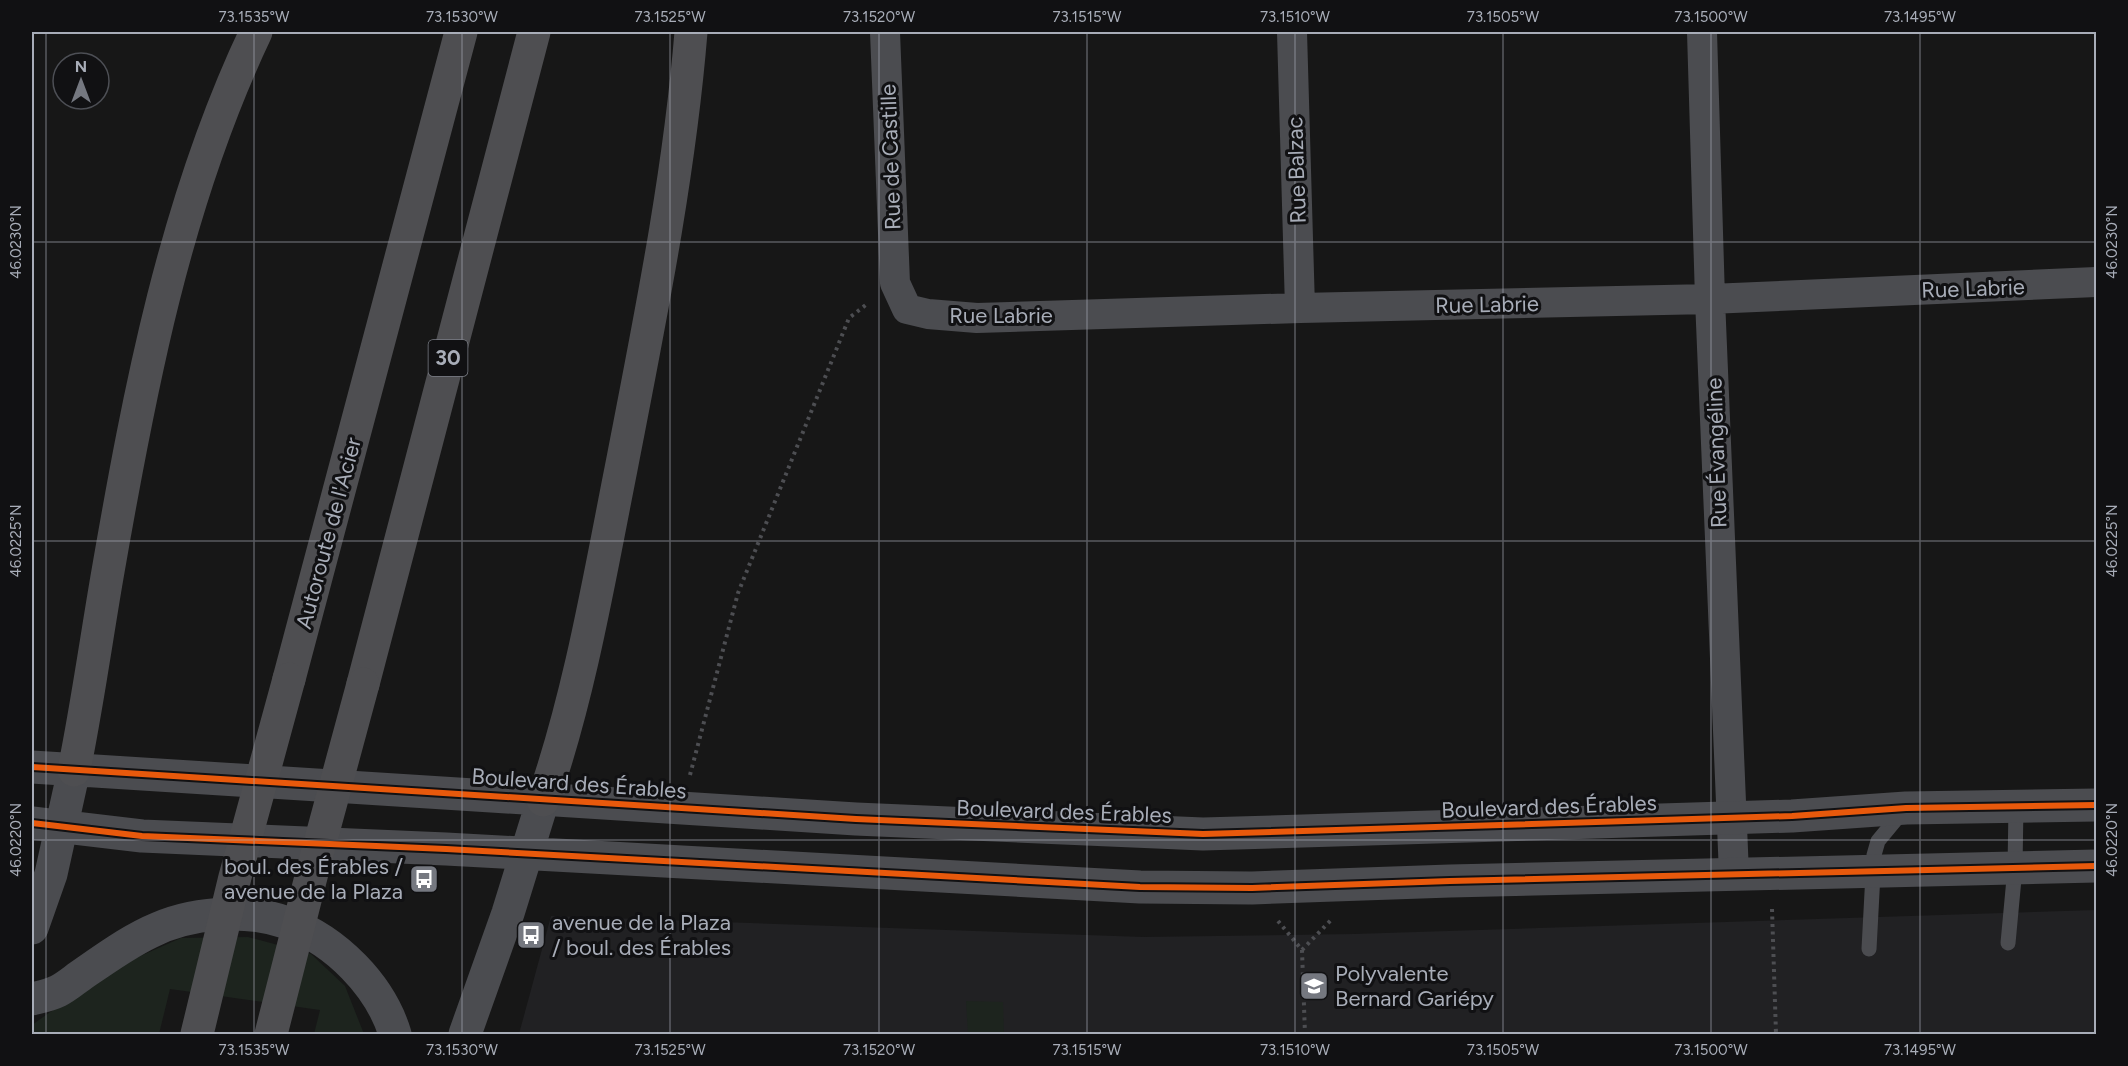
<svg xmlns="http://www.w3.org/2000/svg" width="2128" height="1066" font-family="Figtree,sans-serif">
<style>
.built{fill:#212123}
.green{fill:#1d241e}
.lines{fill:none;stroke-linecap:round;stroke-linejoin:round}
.path{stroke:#4d4e52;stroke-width:4;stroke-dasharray:3 4.5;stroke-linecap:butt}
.service{stroke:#4b4c50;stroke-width:15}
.minor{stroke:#4b4c50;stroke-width:30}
.tertiary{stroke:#4b4c50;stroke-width:33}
.motorway{stroke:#4e4e51;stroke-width:33}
.motorway-bridge{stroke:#4e4e51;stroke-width:33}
.cycleway-casing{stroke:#111113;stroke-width:10}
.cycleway{stroke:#e8590c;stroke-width:6}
.ticks{fill:none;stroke:#a8adb8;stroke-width:1.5;stroke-opacity:0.45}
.labels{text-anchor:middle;stroke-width:6;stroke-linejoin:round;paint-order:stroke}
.shield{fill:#111113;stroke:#7b7e86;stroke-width:1.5}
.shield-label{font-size:21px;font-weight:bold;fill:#a8adb8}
.street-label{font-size:22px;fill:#a8adb8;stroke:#111113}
.poi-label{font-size:22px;fill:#a8adb8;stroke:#111113;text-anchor:start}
.neatline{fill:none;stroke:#a8adb8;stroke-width:2}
.ticks-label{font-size:15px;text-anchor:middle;fill:#a8adb8}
</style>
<rect width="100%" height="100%" fill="#171717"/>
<path class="built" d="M 2096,910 L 2096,1034 L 519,1034 L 551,916 L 1143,937 L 1354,934 Z"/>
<path class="green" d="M 248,937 L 311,954 L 345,986 L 364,1034 L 314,1034 L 320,1010 L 170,989 L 159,1034 L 32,1034 L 32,1025 L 109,970 L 181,938 Z
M 966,1001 L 1003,1002 L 1004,1034 L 968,1034 Z"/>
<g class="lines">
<path class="path" d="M 690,775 L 738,593 L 849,318 L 867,304
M 1772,909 L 1776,1034
M 1278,921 L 1302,950 L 1305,1034
M 1302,950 L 1331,920"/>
<path class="service" d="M 2008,943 L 2015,868 L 2016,806
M 1869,949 L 1874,855 L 1878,841 L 1902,812"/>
<path class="minor" d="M 885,32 L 895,283 L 907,309 L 928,314 L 977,318 L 1300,308 L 1710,299 L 2096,282
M 1292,32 L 1300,308
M 1702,32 L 1710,299 L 1734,874"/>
<path class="tertiary" d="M 32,767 L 856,819 L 1203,834 L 1792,816 L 1906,808 L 2096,805
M 32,823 L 142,836 L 446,849 L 1140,887 L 1252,888 L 1450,881 L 2096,866
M 32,928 L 51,874 L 74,770
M 32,999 C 40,997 50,995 58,991 C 66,987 73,981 80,976 C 103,960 125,944 150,932 C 190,912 245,908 288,923 C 336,941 380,985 395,1034
M 465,1034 L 508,913 L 543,800"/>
<path class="motorway" d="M 289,679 L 461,32
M 363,684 L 534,32
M 74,770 C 87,706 96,641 107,577 C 139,392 175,202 256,32
M 543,800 C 580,693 599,580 621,469 C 649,324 679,179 691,32"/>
<path class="motorway-bridge" d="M 197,1034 L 235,877 L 289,679
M 271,1034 L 313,869 L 363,684"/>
<g class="cycleway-casing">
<path id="cycleway" d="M 32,767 L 856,819 L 1203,834 L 1792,816 L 1906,808 L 2096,805
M 32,823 L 142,836 L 446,849 L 1140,887 L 1252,888 L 1450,881 L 2096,866"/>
</g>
<use href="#cycleway" class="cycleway"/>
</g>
<path class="ticks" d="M 46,32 L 46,1034M 254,32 L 254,1034M 462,32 L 462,1034M 670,32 L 670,1034M 879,32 L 879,1034M 1087,32 L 1087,1034M 1295,32 L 1295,1034M 1503,32 L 1503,1034M 1711,32 L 1711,1034M 1920,32 L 1920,1034M 32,242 L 2096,242M 32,541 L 2096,541M 32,840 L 2096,840"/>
<defs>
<g id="bus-square" transform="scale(1.5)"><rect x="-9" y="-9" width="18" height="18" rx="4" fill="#757880" stroke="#111113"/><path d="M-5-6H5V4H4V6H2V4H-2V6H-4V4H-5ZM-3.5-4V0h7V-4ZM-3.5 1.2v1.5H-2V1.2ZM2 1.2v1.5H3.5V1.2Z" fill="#fff"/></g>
<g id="school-square" transform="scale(1.5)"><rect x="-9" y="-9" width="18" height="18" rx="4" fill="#757880" stroke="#111113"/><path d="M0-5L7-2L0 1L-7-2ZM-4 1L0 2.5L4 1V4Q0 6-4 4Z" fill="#fff"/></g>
</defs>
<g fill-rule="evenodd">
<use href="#bus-square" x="424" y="879"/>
<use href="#bus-square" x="531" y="935"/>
<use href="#school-square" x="1314" y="986"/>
</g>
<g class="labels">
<rect class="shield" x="428.5" y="340" width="39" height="36" rx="4.5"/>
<g class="shield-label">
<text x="448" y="365">30</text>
</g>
<g class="street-label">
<text transform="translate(890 157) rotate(-92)" y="8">Rue de Castille</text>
<text transform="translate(1296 170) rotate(-92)" y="8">Rue Balzac</text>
<text transform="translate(1973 288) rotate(-2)" y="8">Rue Labrie</text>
<text transform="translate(1487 304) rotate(-1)" y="8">Rue Labrie</text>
<text x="1001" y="323">Rue Labrie</text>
<text transform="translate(1716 453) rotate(-92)" y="8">Rue Évangéline</text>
<text transform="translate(328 533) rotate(-75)" y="8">Autoroute de l'Acier</text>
<text transform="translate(579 783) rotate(4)" y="8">Boulevard des Érables</text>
<text transform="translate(1549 806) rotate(-2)" y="8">Boulevard des Érables</text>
<text transform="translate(1064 811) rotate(2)" y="8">Boulevard des Érables</text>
</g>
<g class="poi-label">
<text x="403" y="874" text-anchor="end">boul. des Érables /<tspan x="403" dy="25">avenue de la Plaza</tspan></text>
<text x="552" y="930">avenue de la Plaza<tspan x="552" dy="25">/ boul. des Érables</tspan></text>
<text x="1335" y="981">Polyvalente<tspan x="1335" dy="25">Bernard Gariépy</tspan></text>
</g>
</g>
<rect width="2128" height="1066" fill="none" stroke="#111113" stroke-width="66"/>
<g transform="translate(81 81)"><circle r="28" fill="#111113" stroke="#4d4f55" stroke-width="1.5"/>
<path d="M0-4.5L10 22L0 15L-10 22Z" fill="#757880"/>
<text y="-9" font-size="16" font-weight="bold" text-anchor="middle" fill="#a8adb8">N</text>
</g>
<rect x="33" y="33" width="2062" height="1000" class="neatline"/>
<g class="ticks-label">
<text x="254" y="22">73.1535°W</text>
<text x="462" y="22">73.1530°W</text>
<text x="670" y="22">73.1525°W</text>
<text x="879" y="22">73.1520°W</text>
<text x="1087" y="22">73.1515°W</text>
<text x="1295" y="22">73.1510°W</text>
<text x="1503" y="22">73.1505°W</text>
<text x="1711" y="22">73.1500°W</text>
<text x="1920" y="22">73.1495°W</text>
<text transform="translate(16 242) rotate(-90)" y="5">46.0230°N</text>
<text transform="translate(2112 242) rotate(-90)" y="5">46.0230°N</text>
<text transform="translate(16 541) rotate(-90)" y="5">46.0225°N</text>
<text transform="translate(2112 541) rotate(-90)" y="5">46.0225°N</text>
<text transform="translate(16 840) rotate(-90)" y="5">46.0220°N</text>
<text transform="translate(2112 840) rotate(-90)" y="5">46.0220°N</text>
<text x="254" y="1055">73.1535°W</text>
<text x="462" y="1055">73.1530°W</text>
<text x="670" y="1055">73.1525°W</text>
<text x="879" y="1055">73.1520°W</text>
<text x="1087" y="1055">73.1515°W</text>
<text x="1295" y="1055">73.1510°W</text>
<text x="1503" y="1055">73.1505°W</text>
<text x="1711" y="1055">73.1500°W</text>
<text x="1920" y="1055">73.1495°W</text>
</g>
</svg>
